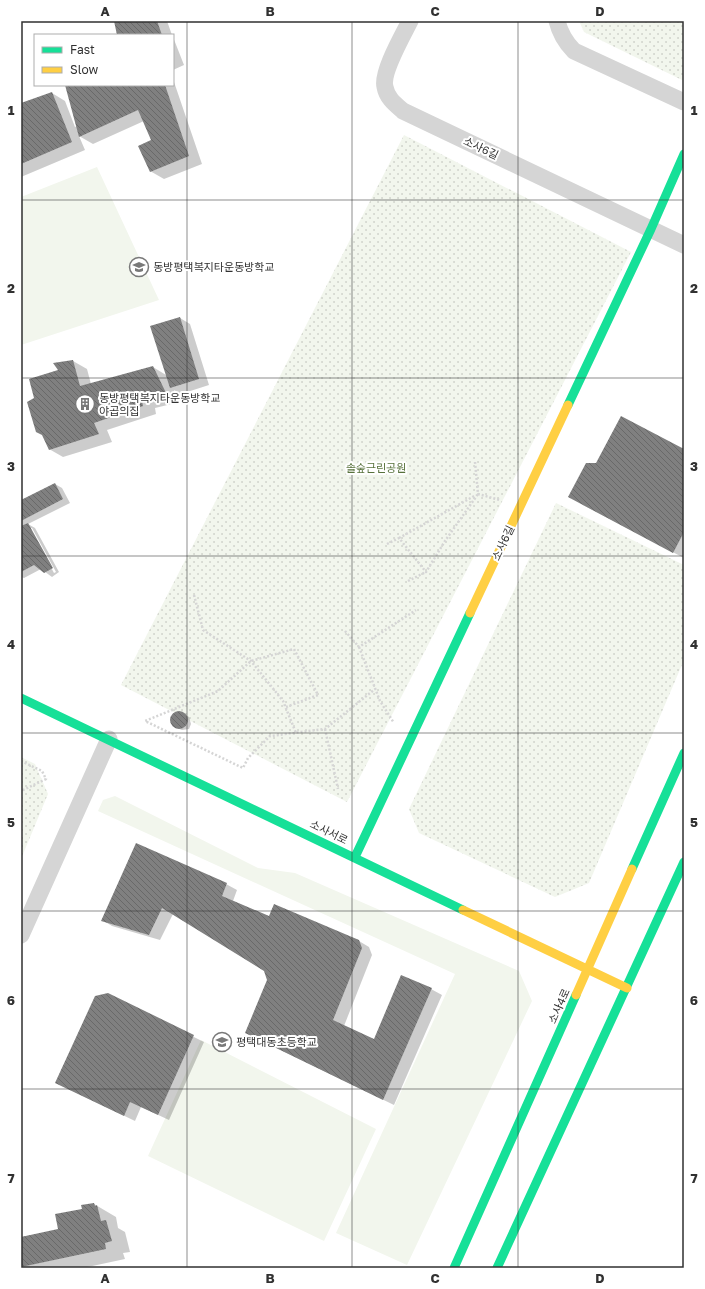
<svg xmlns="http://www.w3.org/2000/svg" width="705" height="1289" font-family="'Golos Text','Noto Sans KR',sans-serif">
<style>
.grass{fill:#f2f6ed}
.park{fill:url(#park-dots)}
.shadow{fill:#0003;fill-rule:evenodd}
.building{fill:url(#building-back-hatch)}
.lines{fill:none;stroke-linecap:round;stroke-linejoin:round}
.path{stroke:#d5d5d5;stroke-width:2.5;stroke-dasharray:2 2;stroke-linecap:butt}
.street{stroke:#d5d5d5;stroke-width:17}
.fast{stroke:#16e098;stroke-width:9}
.slow{stroke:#ffcf43;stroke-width:9}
.grid{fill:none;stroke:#313131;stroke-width:1;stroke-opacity:0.55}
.labels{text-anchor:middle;stroke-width:4;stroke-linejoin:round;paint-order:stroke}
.street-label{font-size:11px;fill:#313131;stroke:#fff}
.poi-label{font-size:11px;fill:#313131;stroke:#fff;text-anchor:start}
.park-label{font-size:11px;fill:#57713b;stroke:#fff}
.neatline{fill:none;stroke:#313131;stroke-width:1.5}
.grid-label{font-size:13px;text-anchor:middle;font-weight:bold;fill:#313131}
</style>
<defs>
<pattern id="park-dots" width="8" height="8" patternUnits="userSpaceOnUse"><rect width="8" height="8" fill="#f2f6ed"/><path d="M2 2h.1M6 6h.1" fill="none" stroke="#d0d3cc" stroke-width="1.8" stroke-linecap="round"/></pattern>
<pattern id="building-back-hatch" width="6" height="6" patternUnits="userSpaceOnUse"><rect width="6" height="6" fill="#808080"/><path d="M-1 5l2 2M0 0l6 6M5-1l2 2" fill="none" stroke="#696969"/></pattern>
</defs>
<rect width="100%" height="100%" fill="#fff"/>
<path class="grass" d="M 97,167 L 159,300 L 21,345 L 21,197 Z
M 115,796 L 258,868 L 295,873 L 519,971 L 532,1001 L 407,1265 L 336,1233 L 455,974 L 98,811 L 103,800 Z
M 201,1040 L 376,1129 L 324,1241 L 148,1156 Z"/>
<path class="park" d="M 579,21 L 684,21 L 684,79 L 682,80 L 584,32 Z
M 404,135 L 631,252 L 347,802 L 121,685 Z
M 556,503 L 684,565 L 684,660 L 589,883 L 555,897 L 419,833 L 409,809 Z
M 21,757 L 35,764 L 48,794 L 21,859 Z"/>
<path class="shadow" d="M 115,21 L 167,21 L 172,35 L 118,35 Z
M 173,37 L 184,65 L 173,70 Z
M 173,79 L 202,164 L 164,179 L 150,171 L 153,140 L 144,121 L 93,144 L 79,136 L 85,150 L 21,177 L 21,104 L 52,93 L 65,101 L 75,127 L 77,126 L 68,85 L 173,85 Z
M 180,318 L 190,324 L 209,385 L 181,394 L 174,390 L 180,402 L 155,408 L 156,414 L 107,430 L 112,442 L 63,457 L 49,449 L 35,399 L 59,370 L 73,361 L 87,369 L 91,384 L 153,367 L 166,375 Z
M 684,451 L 684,558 L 583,505 L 597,464 Z
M 55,484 L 62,488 L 70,503 L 28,524 L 35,528 L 59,572 L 52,577 L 41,569 L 24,578 L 21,577 L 21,502 ZM 30,528 L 32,528 L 56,572 L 54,573 Z
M 177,712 L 181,712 L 189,717 L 191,724 L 189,729 L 182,730 L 174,727 L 172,722 L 172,717 L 174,713 Z
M 226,884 L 237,890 L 233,901 L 270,918 L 359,941 L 369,947 L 372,955 L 344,1026 L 374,1040 L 431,989 L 442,995 L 394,1105 L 256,1038 L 268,980 L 265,971 L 173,914 L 160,940 L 112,926 L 102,920 Z
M 107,994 L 204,1042 L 169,1120 L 141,1107 L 135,1121 L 56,1083 Z
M 94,1204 L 116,1217 L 118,1228 L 125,1232 L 130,1252 L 123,1253 L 125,1259 L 83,1268 L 21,1268 L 21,1237 L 60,1230 L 83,1210 Z"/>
<path class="building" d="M 114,21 L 157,21 L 162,35 L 117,35 Z
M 65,85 L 165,85 L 189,156 L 150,172 L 138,146 L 151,140 L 138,110 L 79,137 Z
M 52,92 L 72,142 L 21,164 L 21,103 Z
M 180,317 L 199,379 L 170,388 L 150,326 Z
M 73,360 L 80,386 L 153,366 L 167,395 L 142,401 L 143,406 L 94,423 L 99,434 L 49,450 L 42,435 L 36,432 L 27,402 L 34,398 L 29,379 L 58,370 L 53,363 Z
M 621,416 L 684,449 L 684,532 L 673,553 L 568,497 L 586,463 L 596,463 Z
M 55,483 L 63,499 L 21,521 L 21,500 Z
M 28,523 L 53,568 L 44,573 L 34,565 L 21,572 L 21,526 Z
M170 720a9 9 0 1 1 18 0a9 9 0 1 1-18 0Z
M 136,843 L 227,883 L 222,896 L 269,916 L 274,904 L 359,940 L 362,948 L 333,1020 L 374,1039 L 401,975 L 432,988 L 383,1100 L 245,1033 L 267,980 L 264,971 L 162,908 L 149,935 L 101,921 Z
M 108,993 L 194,1035 L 158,1115 L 130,1102 L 124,1116 L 55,1083 L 95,996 Z
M 94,1203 L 95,1206 L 97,1205 L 101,1221 L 106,1220 L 112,1241 L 105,1243 L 106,1249 L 21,1267 L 21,1237 L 58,1229 L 55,1214 L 82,1209 L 81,1205 Z"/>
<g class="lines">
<path class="path" d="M 475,462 L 478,494 L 500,500
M 399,538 L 476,495
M 387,544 L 399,538 L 426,572 L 445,541 L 478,494
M 408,581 L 426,572
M 194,595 L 203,630 L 251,661 L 283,701 L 296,733
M 345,631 L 359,647 L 416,610
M 359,647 L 380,701 L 394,723
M 286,707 L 318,695 L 294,649 L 251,661 L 218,691 L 145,721 L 243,768 L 248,758 L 270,736 L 325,729 L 375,689
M 325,729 L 338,789
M 21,761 L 42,771 L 46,779 L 21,791"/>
<path class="street" d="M 410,21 C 403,35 381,73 385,87 C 387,98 395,104 403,111 L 684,245
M 557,21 C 560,33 565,42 574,51 L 684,102
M 21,935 L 109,739"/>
<path class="fast" d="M 568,405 L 651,229 L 684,154
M 21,698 L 463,910
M 355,857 L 470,613
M 632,869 L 684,753
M 454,1268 L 576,995
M 497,1268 L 684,862"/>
<path class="slow" d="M 470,613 L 568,405
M 463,910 L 627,988
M 576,995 L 632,869"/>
</g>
<path class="grid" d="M 187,21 L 187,1268M 352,21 L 352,1268M 518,21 L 518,1268M 21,200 L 684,200M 21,378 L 684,378M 21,556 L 684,556M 21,733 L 684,733M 21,911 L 684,911M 21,1089 L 684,1089"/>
<defs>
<g id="school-ring" transform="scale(1)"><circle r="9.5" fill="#fff" stroke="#797979" stroke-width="1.5"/><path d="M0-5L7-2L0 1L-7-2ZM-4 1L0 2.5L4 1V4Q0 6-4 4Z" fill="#797979"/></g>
<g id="building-ring" transform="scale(1)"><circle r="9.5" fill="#fff" stroke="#797979" stroke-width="1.5"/><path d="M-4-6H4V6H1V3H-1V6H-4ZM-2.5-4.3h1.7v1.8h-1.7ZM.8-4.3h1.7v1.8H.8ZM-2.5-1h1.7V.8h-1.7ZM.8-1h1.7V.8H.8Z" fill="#797979"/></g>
</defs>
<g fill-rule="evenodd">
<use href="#school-ring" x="139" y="267"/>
<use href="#building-ring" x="85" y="404"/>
<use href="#school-ring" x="222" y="1042"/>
</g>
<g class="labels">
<g class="street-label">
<text transform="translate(481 148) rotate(25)" y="4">소사6길</text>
<text transform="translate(503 543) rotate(-65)" y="4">소사6길</text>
<text transform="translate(329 832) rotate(26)" y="4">소사서로</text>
<text transform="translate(559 1006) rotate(-66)" y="4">소사4로</text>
</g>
<g class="poi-label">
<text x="153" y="271">동방평택복지타운동방학교</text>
<text x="99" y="402">동방평택복지타운동방학교<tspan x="99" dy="13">야곱의집</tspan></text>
<text x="236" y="1046">평택대동초등학교</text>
</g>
<g class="park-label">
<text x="376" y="472">솔숲근린공원</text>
</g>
</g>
<rect width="705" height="1289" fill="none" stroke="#ffffff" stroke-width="44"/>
<rect x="34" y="34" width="140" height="52" fill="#ffffff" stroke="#adadad"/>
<rect x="42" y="47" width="20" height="6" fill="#16e098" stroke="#adadad"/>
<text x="70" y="54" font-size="12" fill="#313131">Fast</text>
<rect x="42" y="67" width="20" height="6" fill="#ffcf43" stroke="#adadad"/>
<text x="70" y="74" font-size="12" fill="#313131">Slow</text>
<rect x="22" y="22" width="661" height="1245" class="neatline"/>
<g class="grid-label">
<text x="105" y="16">A</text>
<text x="270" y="16">B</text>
<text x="435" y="16">C</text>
<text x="600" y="16">D</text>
<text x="11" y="115">1</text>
<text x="694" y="115">1</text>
<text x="11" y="293">2</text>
<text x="694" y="293">2</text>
<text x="11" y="471">3</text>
<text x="694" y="471">3</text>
<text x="11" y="649">4</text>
<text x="694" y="649">4</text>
<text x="11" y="827">5</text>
<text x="694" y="827">5</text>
<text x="11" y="1005">6</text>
<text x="694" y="1005">6</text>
<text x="11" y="1183">7</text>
<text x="694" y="1183">7</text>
<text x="105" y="1283">A</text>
<text x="270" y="1283">B</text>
<text x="435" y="1283">C</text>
<text x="600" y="1283">D</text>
</g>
</svg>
